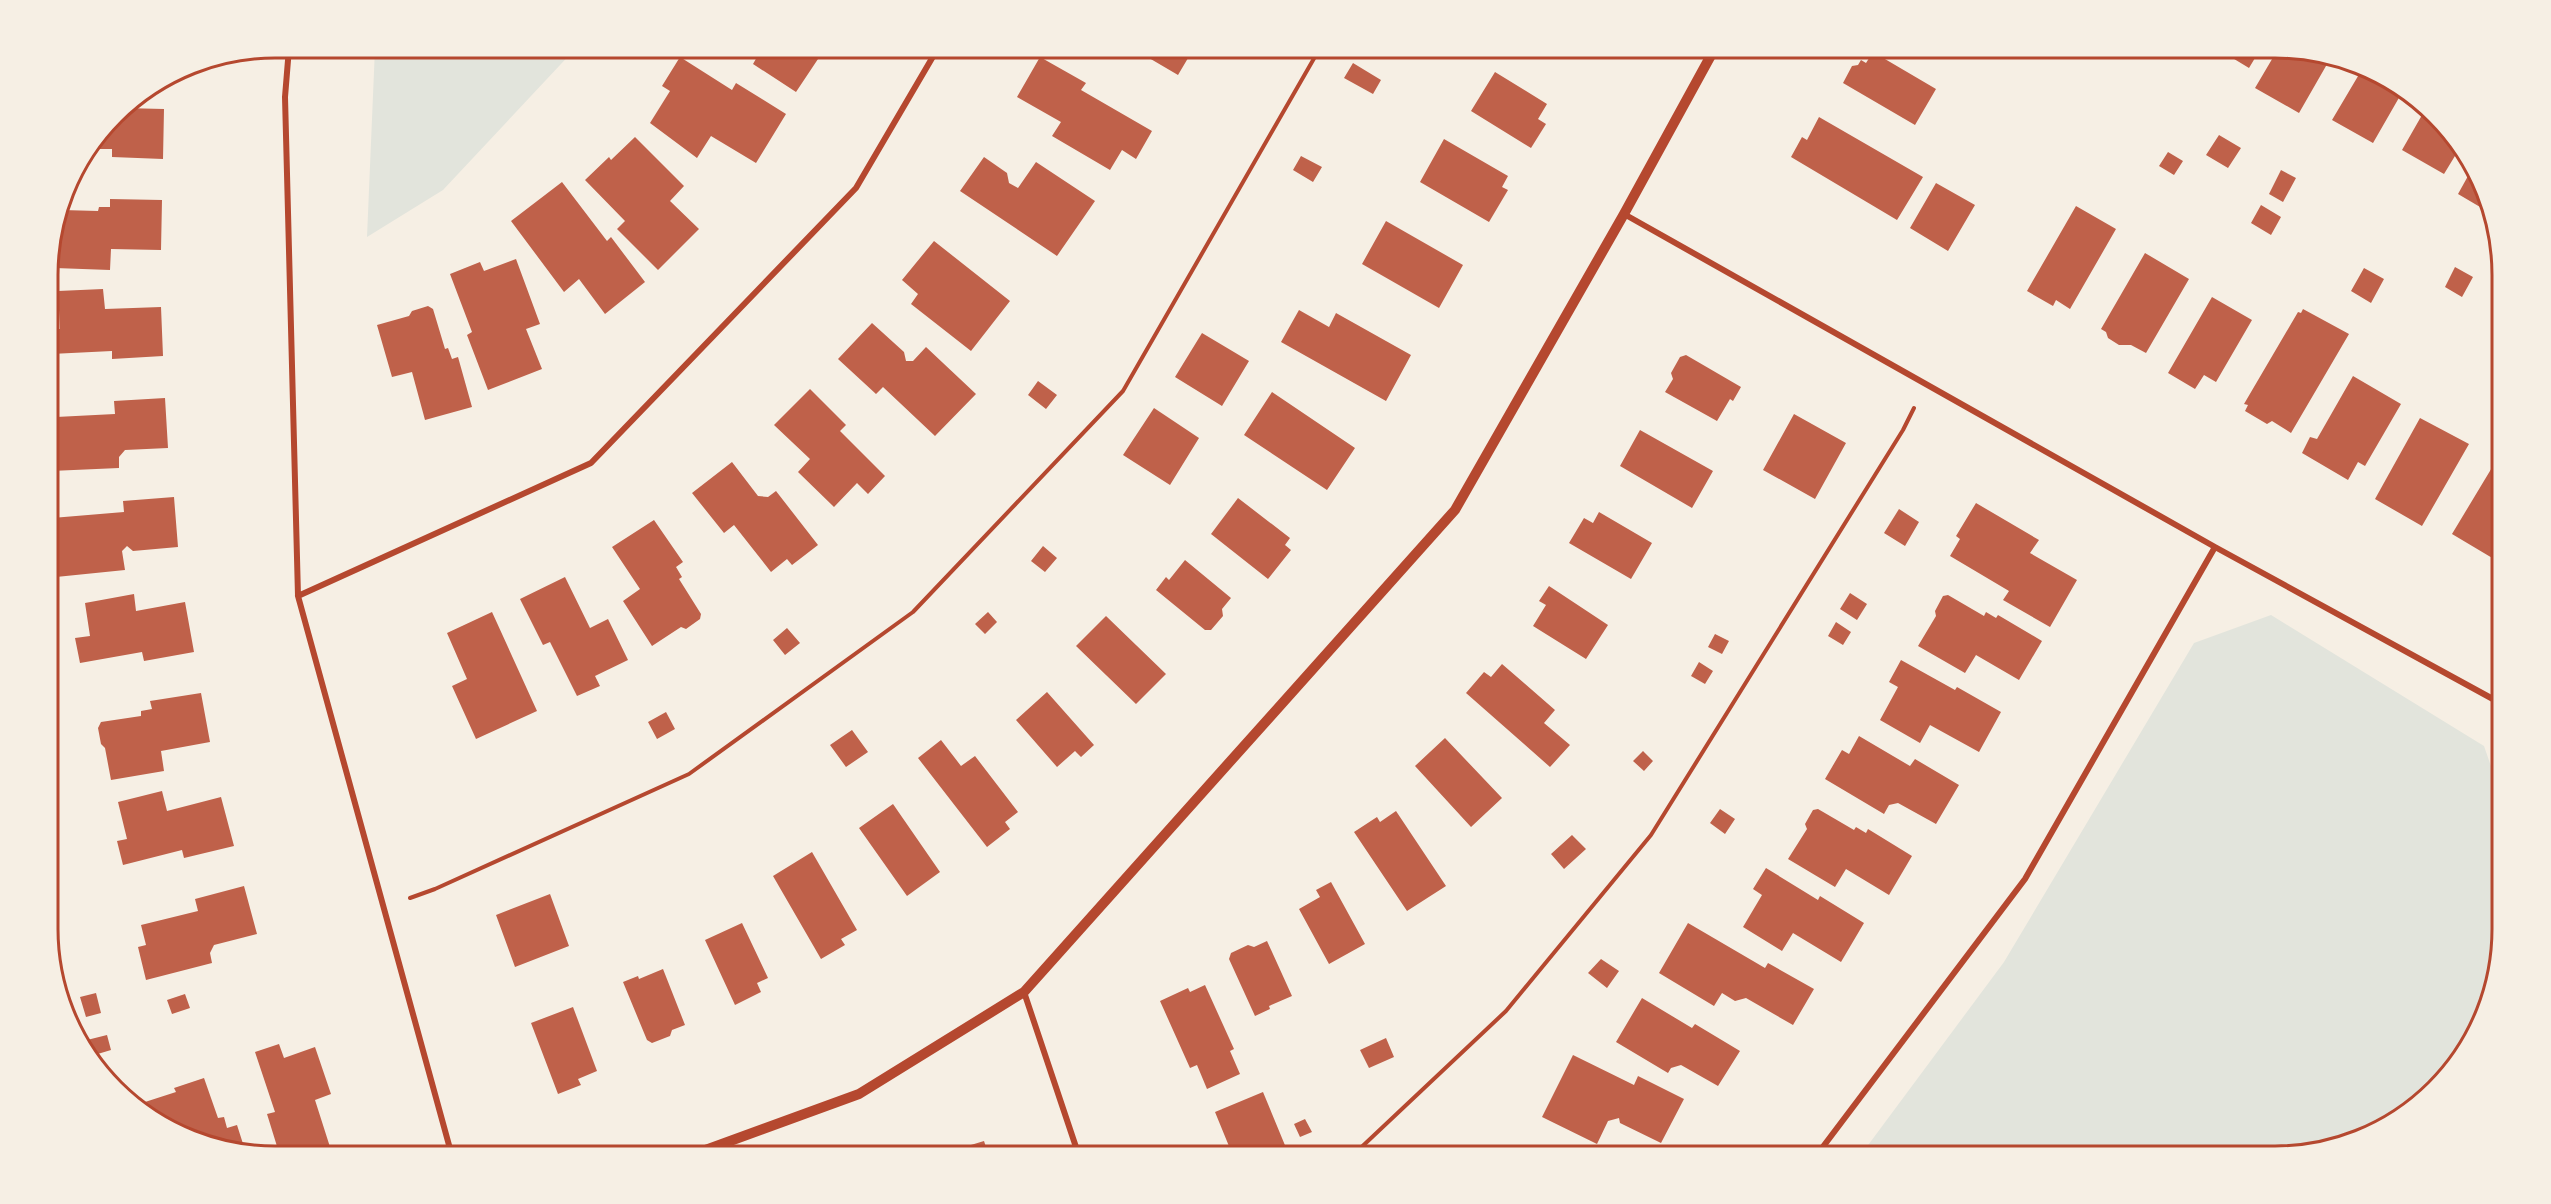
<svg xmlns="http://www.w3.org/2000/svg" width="2551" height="1204" font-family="Karla,sans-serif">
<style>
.green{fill:#e2e4dc}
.building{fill:#bf614a}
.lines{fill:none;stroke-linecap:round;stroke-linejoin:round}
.path{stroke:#b5482f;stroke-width:4}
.minor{stroke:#b5482f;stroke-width:6}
.tertiary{stroke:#b5482f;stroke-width:10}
.rim{fill:none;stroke:#b5482f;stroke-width:3}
</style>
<rect width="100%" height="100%" fill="#f6efe4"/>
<path class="green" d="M 375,48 L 576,48 L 443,190 L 367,237 Z
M 2271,615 L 2484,746 L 2503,801 L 2503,928 L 2486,1016 L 2456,1067 L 2402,1117 L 2357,1140 L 2290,1156 L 1860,1156 L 2004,962 L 2194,643 Z"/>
<path class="building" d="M 743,48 L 821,48 L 824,50 L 796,92 L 753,64 L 757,57 Z
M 1132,48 L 1194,48 L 1178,75 Z
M 2053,48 L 2069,48 L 2065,55 Z
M 2216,48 L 2261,48 L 2249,68 Z
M 2278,49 L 2330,59 L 2299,113 L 2255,88 Z
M 1873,52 L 1936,89 L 1915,125 L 1843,83 L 1852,66 L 1858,65 L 1861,60 L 1866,63 Z
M 680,57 L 732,90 L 736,83 L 786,114 L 756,163 L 711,136 L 697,158 L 650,123 L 670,91 L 662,86 Z
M 1040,57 L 1086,83 L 1081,90 L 1152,131 L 1136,159 L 1122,150 L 1110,170 L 1052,136 L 1061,122 L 1017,97 Z
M 1353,63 L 1381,80 L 1373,94 L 1344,78 Z
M 2364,66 L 2404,89 L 2373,143 L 2332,120 Z
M 1495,72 L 1547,104 L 1538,119 L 1546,124 L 1531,148 L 1471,111 Z
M 123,108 L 164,109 L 163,159 L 112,157 L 112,149 L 92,149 Z
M 2426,108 L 2456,137 L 2461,146 L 2444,174 L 2402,150 Z
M 1819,117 L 1923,177 L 1897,220 L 1791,157 L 1802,137 L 1807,140 Z
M 2219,135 L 2241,148 L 2228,168 L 2206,155 Z
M 635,137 L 684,186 L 670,201 L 699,229 L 658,270 L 617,229 L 625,221 L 585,180 L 609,157 L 611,160 Z
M 1444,139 L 1508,176 L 1502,187 L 1508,190 L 1489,222 L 1420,182 Z
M 2168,152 L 2183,161 L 2174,175 L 2159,166 Z
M 1301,156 L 1322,167 L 1313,182 L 1293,170 Z
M 984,157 L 1007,173 L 1009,183 L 1018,188 L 1036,162 L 1095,201 L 1057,256 L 960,191 Z
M 2473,167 L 2486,189 L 2492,214 L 2458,194 Z
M 2281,170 L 2296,178 L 2283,202 L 2269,194 Z
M 562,182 L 607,241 L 611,237 L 645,282 L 605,314 L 579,279 L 564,292 L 511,221 Z
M 1936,183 L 1975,205 L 1948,251 L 1910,228 Z
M 110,199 L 162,200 L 161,250 L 111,249 L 110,270 L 55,268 L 56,234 L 62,210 L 98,211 L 99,207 L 110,207 Z
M 2261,205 L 2281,217 L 2271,235 L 2251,223 Z
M 2076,206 L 2116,229 L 2070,309 L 2056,300 L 2053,306 L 2027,291 Z
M 1386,221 L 1463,265 L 1439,308 L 1362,264 Z
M 934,241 L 1010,301 L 971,351 L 911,304 L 918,294 L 902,280 Z
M 2145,253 L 2189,279 L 2146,353 L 2131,345 L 2119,345 L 2108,338 L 2106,332 L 2101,329 Z
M 516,259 L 540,324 L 526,329 L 542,369 L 488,390 L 467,335 L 472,332 L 450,274 L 480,262 L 484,271 Z
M 2455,267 L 2473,277 L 2462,297 L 2445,287 Z
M 2364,268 L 2384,279 L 2371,303 L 2351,291 Z
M 103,289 L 105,309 L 161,307 L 163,356 L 112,359 L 112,351 L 51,354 L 49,329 L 60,329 L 58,291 Z
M 2212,297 L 2252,320 L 2216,382 L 2204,375 L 2195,389 L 2168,373 Z
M 428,306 L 433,309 L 445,349 L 448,348 L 452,359 L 458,357 L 472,407 L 425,420 L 412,372 L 392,377 L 377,325 L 409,316 L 412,311 Z
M 2303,309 L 2349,334 L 2291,433 L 2272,421 L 2267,424 L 2245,411 L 2248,405 L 2244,404 L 2298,312 L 2301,313 Z
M 1299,310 L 1329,327 L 1336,313 L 1411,355 L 1386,401 L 1281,342 Z
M 872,323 L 904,352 L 906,361 L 913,361 L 926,347 L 976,394 L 935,436 L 883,387 L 876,394 L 838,359 Z
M 1202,333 L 1249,361 L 1222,406 L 1175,377 Z
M 1686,355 L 1741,387 L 1733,401 L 1730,399 L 1717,421 L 1665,392 L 1673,379 L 1671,373 L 1680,357 Z
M 2353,376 L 2401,404 L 2365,466 L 2358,462 L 2348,480 L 2302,453 L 2310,437 L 2317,439 Z
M 1038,381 L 1057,395 L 1046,409 L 1028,395 Z
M 810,389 L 846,425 L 840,431 L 885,476 L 868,494 L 857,483 L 834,507 L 798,472 L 810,459 L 774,425 Z
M 1272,392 L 1355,448 L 1327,490 L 1244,435 Z
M 165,398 L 168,448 L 125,450 L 119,457 L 119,468 L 51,471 L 49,438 L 57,437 L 56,417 L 115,414 L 114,401 Z
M 1154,408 L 1199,438 L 1170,485 L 1123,455 Z
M 1794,414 L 1846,443 L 1815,499 L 1763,470 Z
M 2420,418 L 2469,444 L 2422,526 L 2375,499 Z
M 1640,430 L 1713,471 L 1692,508 L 1620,466 Z
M 2502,451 L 2502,557 L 2499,562 L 2452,534 Z
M 732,462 L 758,496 L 768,497 L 776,491 L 818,545 L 792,565 L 787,559 L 771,572 L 734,525 L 724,533 L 692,493 Z
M 174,497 L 178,547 L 133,551 L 127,546 L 122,551 L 125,570 L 56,577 L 52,518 L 124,512 L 123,501 Z
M 1238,498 L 1290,538 L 1285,545 L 1291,550 L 1268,579 L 1211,534 Z
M 1976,503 L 2039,540 L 2030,553 L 2077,580 L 2050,627 L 2003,600 L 2009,591 L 1950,556 L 1960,539 L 1956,536 Z
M 1899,509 L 1919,522 L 1905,546 L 1884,533 Z
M 1599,512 L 1652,543 L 1631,579 L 1569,543 L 1584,518 L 1593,523 Z
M 654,520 L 683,562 L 676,567 L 682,577 L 679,579 L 701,614 L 700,619 L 686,629 L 681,627 L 652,646 L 623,601 L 640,589 L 612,547 Z
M 1043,546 L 1057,558 L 1045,572 L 1031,561 Z
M 1185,560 L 1231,598 L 1222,609 L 1223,616 L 1211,630 L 1205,630 L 1156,590 L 1166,577 L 1169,580 Z
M 565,577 L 590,628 L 608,619 L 628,660 L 595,676 L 600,686 L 577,696 L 550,642 L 543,645 L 520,599 Z
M 1549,586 L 1608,625 L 1586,659 L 1533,626 L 1546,605 L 1539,601 Z
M 1850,593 L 1867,604 L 1857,620 L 1840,609 Z
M 134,594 L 136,611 L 185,602 L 194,652 L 144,661 L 142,652 L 80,663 L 75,638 L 90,636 L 85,603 Z
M 1948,595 L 1984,616 L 1986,612 L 1996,618 L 1998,615 L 2042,641 L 2019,680 L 1976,655 L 1965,673 L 1918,646 L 1936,616 L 1935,611 L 1943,596 Z
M 492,612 L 537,711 L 476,739 L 452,686 L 467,679 L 447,633 Z
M 988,612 L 997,622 L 985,634 L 975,624 Z
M 1106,616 L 1166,674 L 1136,704 L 1076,646 Z
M 1836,622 L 1851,632 L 1843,645 L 1828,636 Z
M 787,628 L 800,643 L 785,655 L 773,640 Z
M 1715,634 L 1729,641 L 1722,654 L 1708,647 Z
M 1901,660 L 1955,690 L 1957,687 L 2001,712 L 1979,752 L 1930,725 L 1920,743 L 1880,720 L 1898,687 L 1889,682 Z
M 1699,662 L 1713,671 L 1705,684 L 1691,676 Z
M 1502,664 L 1555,710 L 1544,723 L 1570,745 L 1550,767 L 1466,693 L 1484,672 L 1491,677 Z
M 1047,692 L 1094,745 L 1081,757 L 1075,751 L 1057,767 L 1016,720 Z
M 201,693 L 210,742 L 161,751 L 164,771 L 111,780 L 105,748 L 101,744 L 98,728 L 101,722 L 141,716 L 141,711 L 152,709 L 150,701 Z
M 666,712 L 675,729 L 657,739 L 648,722 Z
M 852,730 L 868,752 L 846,767 L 830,745 Z
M 1859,736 L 1910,766 L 1915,759 L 1959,785 L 1936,824 L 1898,803 L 1889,805 L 1884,814 L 1825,779 L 1842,750 L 1849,754 Z
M 1445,738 L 1502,798 L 1471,827 L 1415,766 Z
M 941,740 L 961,766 L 975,756 L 1018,812 L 1005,822 L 1010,829 L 987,847 L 918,758 Z
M 1643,751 L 1653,761 L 1644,771 L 1633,761 Z
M 162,791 L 167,811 L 221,797 L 234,846 L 184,858 L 182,850 L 123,865 L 117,841 L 127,839 L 118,802 Z
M 893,804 L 940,872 L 907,896 L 859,828 Z
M 1720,809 L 1735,819 L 1725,834 L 1710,823 Z
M 1818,809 L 1854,830 L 1856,827 L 1866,833 L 1868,829 L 1912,856 L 1889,895 L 1846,869 L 1835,887 L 1788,859 L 1807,829 L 1805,824 L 1813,810 Z
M 1396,811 L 1446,886 L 1407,911 L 1354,832 L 1377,817 L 1380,822 Z
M 1572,835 L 1586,849 L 1564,869 L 1551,854 Z
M 812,852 L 857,930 L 841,939 L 845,945 L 821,959 L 773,876 Z
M 1766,868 L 1818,900 L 1820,896 L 1864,923 L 1841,962 L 1793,933 L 1782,951 L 1743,927 L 1762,895 L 1753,889 Z
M 1331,882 L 1365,944 L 1329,964 L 1299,909 L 1320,897 L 1316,890 Z
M 244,886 L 257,934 L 214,945 L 210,953 L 212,963 L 146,980 L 138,947 L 146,945 L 141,925 L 198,911 L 195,899 Z
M 550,894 L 569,946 L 515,967 L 496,915 Z
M 742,923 L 768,978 L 757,983 L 761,992 L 735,1005 L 705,940 Z
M 1688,923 L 1765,968 L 1768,963 L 1814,989 L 1793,1025 L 1746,998 L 1735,1001 L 1722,993 L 1714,1006 L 1659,973 Z
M 1267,941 L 1292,996 L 1269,1006 L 1270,1009 L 1255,1016 L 1229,959 L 1231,953 L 1248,945 L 1254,947 Z
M 1601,959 L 1619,971 L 1607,988 L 1588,973 Z
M 663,969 L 685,1025 L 672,1030 L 670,1036 L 652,1043 L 647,1040 L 623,982 L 638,976 L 639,979 Z
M 1205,985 L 1234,1049 L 1230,1051 L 1240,1074 L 1207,1089 L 1197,1065 L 1190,1068 L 1160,1001 L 1188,988 L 1190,992 Z
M 96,993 L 101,1013 L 86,1017 L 80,997 Z
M 185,994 L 190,1008 L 172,1014 L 167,1000 Z
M 1642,998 L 1692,1028 L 1695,1024 L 1740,1051 L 1718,1086 L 1681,1065 L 1671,1068 L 1668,1073 L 1616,1042 Z
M 573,1007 L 597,1071 L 578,1079 L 581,1085 L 558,1094 L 531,1023 Z
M 107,1035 L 111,1050 L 91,1056 L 87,1040 Z
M 1386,1038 L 1394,1057 L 1369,1068 L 1360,1050 Z
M 279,1044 L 284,1058 L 315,1047 L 331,1094 L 315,1100 L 330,1147 L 305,1156 L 280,1156 L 267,1114 L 275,1112 L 255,1052 Z
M 1573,1055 L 1634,1085 L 1638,1076 L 1684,1099 L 1661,1143 L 1620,1123 L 1619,1118 L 1608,1121 L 1597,1144 L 1542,1117 Z
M 204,1078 L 218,1118 L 224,1117 L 227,1128 L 237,1125 L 245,1150 L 188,1139 L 149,1116 L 145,1102 L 176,1092 L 174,1088 Z
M 1263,1092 L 1289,1155 L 1233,1156 L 1215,1112 Z
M 1305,1119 L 1312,1132 L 1300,1137 L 1294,1124 Z
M 984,1141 L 989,1156 L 938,1156 L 938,1155 Z"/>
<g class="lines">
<path class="path" d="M 410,898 L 435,889 L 689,774 L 913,612 L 1123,391 L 1320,48
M 1352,1156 L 1506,1011 L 1651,835 L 1903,430 L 1914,408"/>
<path class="minor" d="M 289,48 L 285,97 L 298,596 L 452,1156
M 1624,214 L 2215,547 L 2502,704
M 298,596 L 591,463 L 856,188 L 938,48
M 1024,992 L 1079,1156
M 1816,1156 L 2025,879 L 2215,547"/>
<path class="tertiary" d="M 689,1156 L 859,1094 L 1024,992 L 1455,510 L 1624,214 L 1715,48"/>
</g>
<path d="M0 0H2551V1204H0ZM275 58H2275A217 217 0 0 1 2492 275V929A217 217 0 0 1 2275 1146H275A217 217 0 0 1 58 929V275A217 217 0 0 1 275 58Z" fill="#f6efe4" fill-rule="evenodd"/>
<path class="rim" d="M275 58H2275A217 217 0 0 1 2492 275V929A217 217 0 0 1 2275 1146H275A217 217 0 0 1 58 929V275A217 217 0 0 1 275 58Z"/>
</svg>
